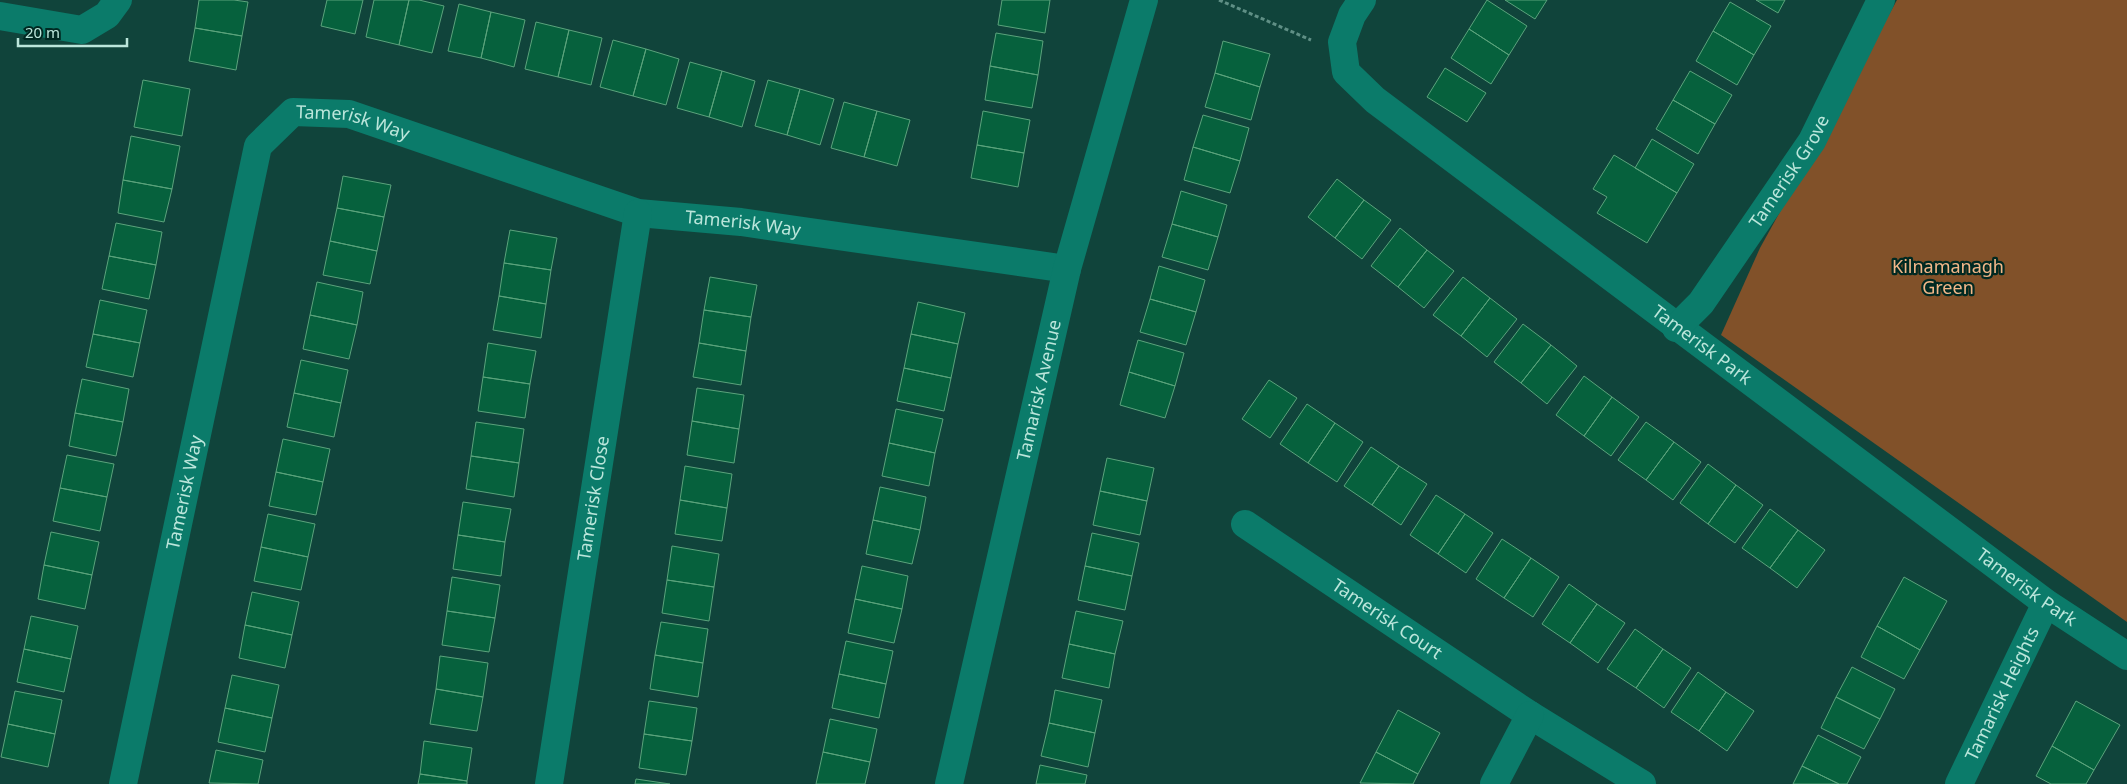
<svg xmlns="http://www.w3.org/2000/svg" width="2127" height="784" font-family="'Noto Sans',sans-serif">
<style>
.green{fill:#815129}
.building{fill:#06613d;stroke:#5ba37c}
.lines{fill:none;stroke-linecap:round;stroke-linejoin:round}
.path{stroke:#5f8f85;stroke-width:3;stroke-dasharray:4 2.5;stroke-linecap:butt}
.street{stroke:#0b7b6a;stroke-width:28}
.labels{text-anchor:middle;stroke-width:4.5;stroke-linejoin:round;paint-order:stroke}
.street-label{font-size:18px;fill:#bbe6db;stroke:#002922}
.park-label{font-size:18px;fill:#f2b789;stroke:#002922}
</style>
<rect width="100%" height="100%" fill="#10443b"/>
<path class="green" d="M 1897,0 L 2127,0 L 2127,622 L 1721,335 L 1760,248 Z"/>
<path class="building" d="M 199,0 L 234,0 L 248,2 L 242,36 L 195,28 Z
M 327,0 L 363,0 L 355,34 L 321,26 Z
M 374,0 L 409,0 L 399,45 L 366,37 Z
M 409,0 L 419,0 L 444,6 L 432,53 L 399,45 Z
M 1002,0 L 1050,0 L 1045,33 L 998,25 Z
M 1487,0 L 1527,26 L 1509,55 L 1469,29 Z
M 1505,0 L 1547,0 L 1535,19 Z
M 1756,0 L 1785,0 L 1778,13 Z
M 1730,2 L 1771,26 L 1754,55 L 1713,31 Z
M 459,4 L 491,12 L 481,58 L 448,51 Z
M 491,12 L 525,20 L 514,67 L 481,58 Z
M 536,22 L 569,30 L 558,77 L 525,69 Z
M 195,28 L 242,36 L 236,70 L 189,61 Z
M 1469,29 L 1509,55 L 1491,84 L 1451,58 Z
M 569,30 L 602,38 L 591,85 L 558,77 Z
M 1713,31 L 1754,55 L 1737,85 L 1696,61 Z
M 996,33 L 1043,41 L 1038,75 L 990,66 Z
M 613,40 L 646,49 L 633,96 L 600,87 Z
M 1223,41 L 1270,54 L 1260,87 L 1215,73 Z
M 646,49 L 679,59 L 666,105 L 633,96 Z
M 690,62 L 722,71 L 709,117 L 677,108 Z
M 990,66 L 1038,75 L 1032,108 L 985,100 Z
M 1445,68 L 1486,93 L 1467,122 L 1427,97 Z
M 722,71 L 755,81 L 742,127 L 709,117 Z
M 1690,71 L 1732,95 L 1715,124 L 1673,100 Z
M 1215,73 L 1260,87 L 1251,120 L 1205,107 Z
M 143,80 L 190,89 L 182,136 L 134,127 Z
M 768,80 L 800,89 L 787,135 L 755,126 Z
M 800,89 L 834,99 L 820,145 L 787,135 Z
M 1673,100 L 1715,124 L 1698,154 L 1656,129 Z
M 844,102 L 877,111 L 864,157 L 831,148 Z
M 877,111 L 910,120 L 897,166 L 864,157 Z
M 983,111 L 1030,120 L 1024,153 L 977,145 Z
M 1203,115 L 1249,128 L 1240,161 L 1193,147 Z
M 131,136 L 180,146 L 172,189 L 123,180 Z
M 1652,139 L 1694,164 L 1677,193 L 1635,168 Z
M 977,145 L 1024,153 L 1018,187 L 971,178 Z
M 1193,147 L 1240,161 L 1230,193 L 1184,180 Z
M 1614,155 L 1677,193 L 1647,243 L 1597,213 L 1607,197 L 1593,189 Z
M 343,176 L 391,185 L 384,217 L 337,208 Z
M 1337,179 L 1364,200 L 1335,238 L 1308,217 Z
M 123,180 L 172,189 L 164,222 L 118,213 Z
M 1181,191 L 1227,205 L 1218,237 L 1172,224 Z
M 1364,200 L 1391,220 L 1362,259 L 1335,238 Z
M 337,208 L 384,217 L 377,251 L 330,241 Z
M 116,223 L 162,232 L 156,265 L 109,256 Z
M 1172,224 L 1218,237 L 1208,270 L 1162,257 Z
M 1400,228 L 1427,250 L 1398,287 L 1371,266 Z
M 510,230 L 557,238 L 551,270 L 504,263 Z
M 330,241 L 377,251 L 370,284 L 323,275 Z
M 1427,250 L 1454,271 L 1424,308 L 1398,287 Z
M 109,256 L 156,265 L 149,299 L 102,289 Z
M 504,263 L 551,270 L 546,304 L 499,296 Z
M 1159,266 L 1205,280 L 1196,312 L 1150,299 Z
M 710,277 L 757,285 L 751,317 L 704,310 Z
M 1463,277 L 1490,298 L 1461,336 L 1433,315 Z
M 317,282 L 363,292 L 357,325 L 310,315 Z
M 499,296 L 546,304 L 541,338 L 493,330 Z
M 1490,298 L 1517,319 L 1487,357 L 1461,336 Z
M 1150,299 L 1196,312 L 1186,345 L 1140,332 Z
M 100,300 L 147,310 L 140,343 L 93,334 Z
M 918,302 L 965,313 L 958,344 L 911,334 Z
M 704,310 L 751,317 L 746,351 L 699,343 Z
M 310,315 L 357,325 L 349,359 L 303,349 Z
M 1523,324 L 1551,345 L 1521,383 L 1494,362 Z
M 93,334 L 140,343 L 133,377 L 86,367 Z
M 911,334 L 958,344 L 951,378 L 904,368 Z
M 1138,340 L 1184,353 L 1175,386 L 1129,372 Z
M 488,343 L 536,351 L 530,384 L 483,377 Z
M 699,343 L 746,351 L 741,385 L 693,377 Z
M 1551,345 L 1577,366 L 1547,404 L 1521,383 Z
M 301,360 L 348,370 L 341,403 L 294,393 Z
M 904,368 L 951,378 L 944,411 L 897,401 Z
M 1129,372 L 1175,386 L 1165,418 L 1120,405 Z
M 1584,376 L 1612,397 L 1584,436 L 1556,415 Z
M 483,377 L 530,384 L 525,418 L 478,411 Z
M 82,379 L 129,389 L 123,422 L 75,413 Z
M 1269,380 L 1297,398 L 1270,438 L 1242,419 Z
M 697,388 L 744,395 L 739,429 L 692,421 Z
M 294,393 L 341,403 L 334,437 L 287,427 Z
M 1612,397 L 1639,417 L 1611,456 L 1584,436 Z
M 1307,404 L 1335,423 L 1308,463 L 1280,444 Z
M 896,409 L 943,419 L 935,453 L 889,443 Z
M 75,413 L 123,422 L 116,456 L 69,446 Z
M 692,421 L 739,429 L 734,463 L 687,455 Z
M 476,422 L 524,429 L 519,463 L 471,456 Z
M 1646,422 L 1674,442 L 1646,480 L 1618,460 Z
M 1335,423 L 1363,442 L 1337,482 L 1308,463 Z
M 283,439 L 330,449 L 323,482 L 276,472 Z
M 1674,442 L 1701,462 L 1673,500 L 1646,480 Z
M 889,443 L 935,453 L 929,486 L 882,476 Z
M 1371,447 L 1399,466 L 1372,505 L 1344,486 Z
M 67,455 L 114,464 L 107,497 L 60,488 Z
M 471,456 L 519,463 L 514,497 L 466,489 Z
M 1107,458 L 1154,468 L 1147,501 L 1100,491 Z
M 1708,464 L 1736,485 L 1708,524 L 1680,503 Z
M 685,466 L 732,474 L 727,508 L 680,500 Z
M 1399,466 L 1427,484 L 1401,525 L 1372,505 Z
M 276,472 L 323,482 L 316,515 L 269,506 Z
M 1736,485 L 1763,505 L 1735,543 L 1708,524 Z
M 880,487 L 926,497 L 920,530 L 873,520 Z
M 60,488 L 107,497 L 100,531 L 53,521 Z
M 1100,491 L 1147,501 L 1140,535 L 1093,525 Z
M 1436,495 L 1465,514 L 1438,554 L 1410,535 Z
M 680,500 L 727,508 L 722,541 L 675,534 Z
M 463,502 L 511,509 L 505,542 L 458,535 Z
M 1770,509 L 1798,530 L 1770,568 L 1742,548 Z
M 268,514 L 315,524 L 308,557 L 261,547 Z
M 1465,514 L 1493,533 L 1466,573 L 1438,554 Z
M 873,520 L 920,530 L 912,564 L 866,554 Z
M 1798,530 L 1825,550 L 1797,588 L 1770,568 Z
M 51,532 L 99,542 L 92,575 L 44,565 Z
M 1092,533 L 1139,543 L 1132,576 L 1085,566 Z
M 458,535 L 505,542 L 501,576 L 453,569 Z
M 1502,539 L 1531,558 L 1504,598 L 1476,579 Z
M 672,546 L 719,554 L 714,587 L 667,580 Z
M 261,547 L 308,557 L 301,590 L 254,581 Z
M 1531,558 L 1559,577 L 1533,617 L 1504,598 Z
M 44,565 L 92,575 L 85,609 L 38,599 Z
M 862,566 L 908,576 L 902,609 L 855,599 Z
M 1085,566 L 1132,576 L 1125,610 L 1078,600 Z
M 452,577 L 500,585 L 495,618 L 447,611 Z
M 1904,577 L 1947,601 L 1920,650 L 1877,626 Z
M 667,580 L 714,587 L 709,621 L 662,613 Z
M 1569,584 L 1597,604 L 1570,643 L 1542,624 Z
M 252,592 L 299,602 L 292,635 L 245,625 Z
M 855,599 L 902,609 L 894,643 L 848,633 Z
M 1597,604 L 1625,623 L 1598,663 L 1570,643 Z
M 447,611 L 495,618 L 489,652 L 442,645 Z
M 1076,611 L 1123,621 L 1115,654 L 1069,644 Z
M 31,616 L 78,626 L 71,659 L 24,649 Z
M 661,622 L 708,629 L 703,663 L 655,655 Z
M 245,625 L 292,635 L 285,668 L 239,658 Z
M 1877,626 L 1920,650 L 1904,679 L 1861,657 Z
M 1635,629 L 1663,649 L 1636,688 L 1607,669 Z
M 846,641 L 893,651 L 886,684 L 839,674 Z
M 1069,644 L 1115,654 L 1109,688 L 1062,678 Z
M 24,649 L 71,659 L 64,692 L 17,682 Z
M 1663,649 L 1691,668 L 1664,708 L 1636,688 Z
M 655,655 L 703,663 L 698,697 L 650,689 Z
M 440,656 L 488,663 L 483,697 L 436,689 Z
M 1852,667 L 1895,689 L 1880,719 L 1836,697 Z
M 1698,672 L 1726,692 L 1699,731 L 1671,712 Z
M 839,674 L 886,684 L 879,718 L 832,708 Z
M 232,675 L 279,685 L 272,718 L 225,708 Z
M 436,689 L 483,697 L 477,731 L 430,724 Z
M 1055,690 L 1102,700 L 1095,733 L 1049,723 Z
M 15,691 L 62,700 L 55,734 L 8,724 Z
M 1726,692 L 1754,711 L 1727,751 L 1699,731 Z
M 1836,697 L 1880,719 L 1864,749 L 1821,728 Z
M 649,701 L 697,708 L 692,741 L 644,734 Z
M 2076,701 L 2120,725 L 2094,770 L 2052,746 Z
M 225,708 L 272,718 L 265,752 L 218,742 Z
M 1398,710 L 1440,733 L 1418,774 L 1376,752 Z
M 830,719 L 877,729 L 870,762 L 823,752 Z
M 1049,723 L 1095,733 L 1088,767 L 1041,756 Z
M 8,724 L 55,734 L 48,767 L 1,757 Z
M 644,734 L 692,741 L 686,775 L 639,768 Z
M 1818,735 L 1861,757 L 1847,784 L 1839,784 L 1802,766 Z
M 424,741 L 472,748 L 467,781 L 420,774 Z
M 2052,746 L 2094,770 L 2086,784 L 2051,784 L 2036,776 Z
M 216,750 L 263,760 L 258,784 L 209,783 Z
M 823,752 L 870,762 L 865,784 L 816,784 Z
M 1376,752 L 1418,774 L 1413,784 L 1360,783 Z
M 1040,765 L 1087,775 L 1085,784 L 1036,784 Z
M 1802,766 L 1839,784 L 1793,784 Z
M 420,774 L 467,781 L 467,784 L 418,784 Z
M 636,779 L 670,784 L 635,784 Z"/>
<g class="lines">
<path class="path" d="M 1219,0 L 1311,40"/>
<g class="street">
<path id="s1" d="M 1362,0 L 1352,15 L 1342,42 L 1346,72 L 1375,100 L 2046,603 L 2127,656"/>
<path d="M 0,16 L 82,30 L 107,15 L 118,0"/>
<path id="s2" d="M 1676,328 L 1701,303 L 1812,141 L 1881,0"/>
<path id="s3" d="M 1245,524 L 1530,715 L 1642,784"/>
<path id="s4" d="M 123,784 L 258,146 L 293,112 L 349,114 L 638,213 L 741,222 L 1067,269"/>
<path id="s5" d="M 549,784 L 638,213"/>
<path id="s6" d="M 949,784 L 1067,269 L 1144,0"/>
<path d="M 1494,784 L 1530,715"/>
<path id="s7" d="M 1959,784 L 2046,603"/>
</g>
</g>
<g class="labels">
<g class="street-label">
<text dy="6" stroke="none"><textPath href="#s4" startOffset="762">Tamerisk Way</textPath></text>
<text dy="6" stroke="none"><textPath href="#s2" startOffset="194">Tamerisk Grove</textPath></text>
<text dy="6" stroke="none"><textPath href="#s4" startOffset="1168">Tamerisk Way</textPath></text>
<text dy="6" stroke="none"><textPath href="#s1" startOffset="526">Tamerisk Park</textPath></text>
<text dy="6" stroke="none"><textPath href="#s6" startOffset="404">Tamarisk Avenue</textPath></text>
<text dy="6" stroke="none"><textPath href="#s4" startOffset="298">Tamerisk Way</textPath></text>
<text dy="6" stroke="none"><textPath href="#s5" startOffset="289">Tamerisk Close</textPath></text>
<text dy="6" stroke="none"><textPath href="#s1" startOffset="931">Tamerisk Park</textPath></text>
<text dy="6" stroke="none"><textPath href="#s3" startOffset="171">Tamerisk Court</textPath></text>
<text dy="6" stroke="none"><textPath href="#s7" startOffset="100">Tamarisk Heights</textPath></text>
</g>
<g class="park-label">
<text x="1948" y="273">Kilnamanagh<tspan x="1948" dy="21">Green</tspan></text>
</g>
</g>
<path d="M18 38v8h109v-8" fill="none" stroke="#bbe6db" stroke-width="2.5"/>
<text x="25" y="38" font-size="15" fill="#bbe6db" stroke="#002922" stroke-width="4" paint-order="stroke">20 m</text>
</svg>
